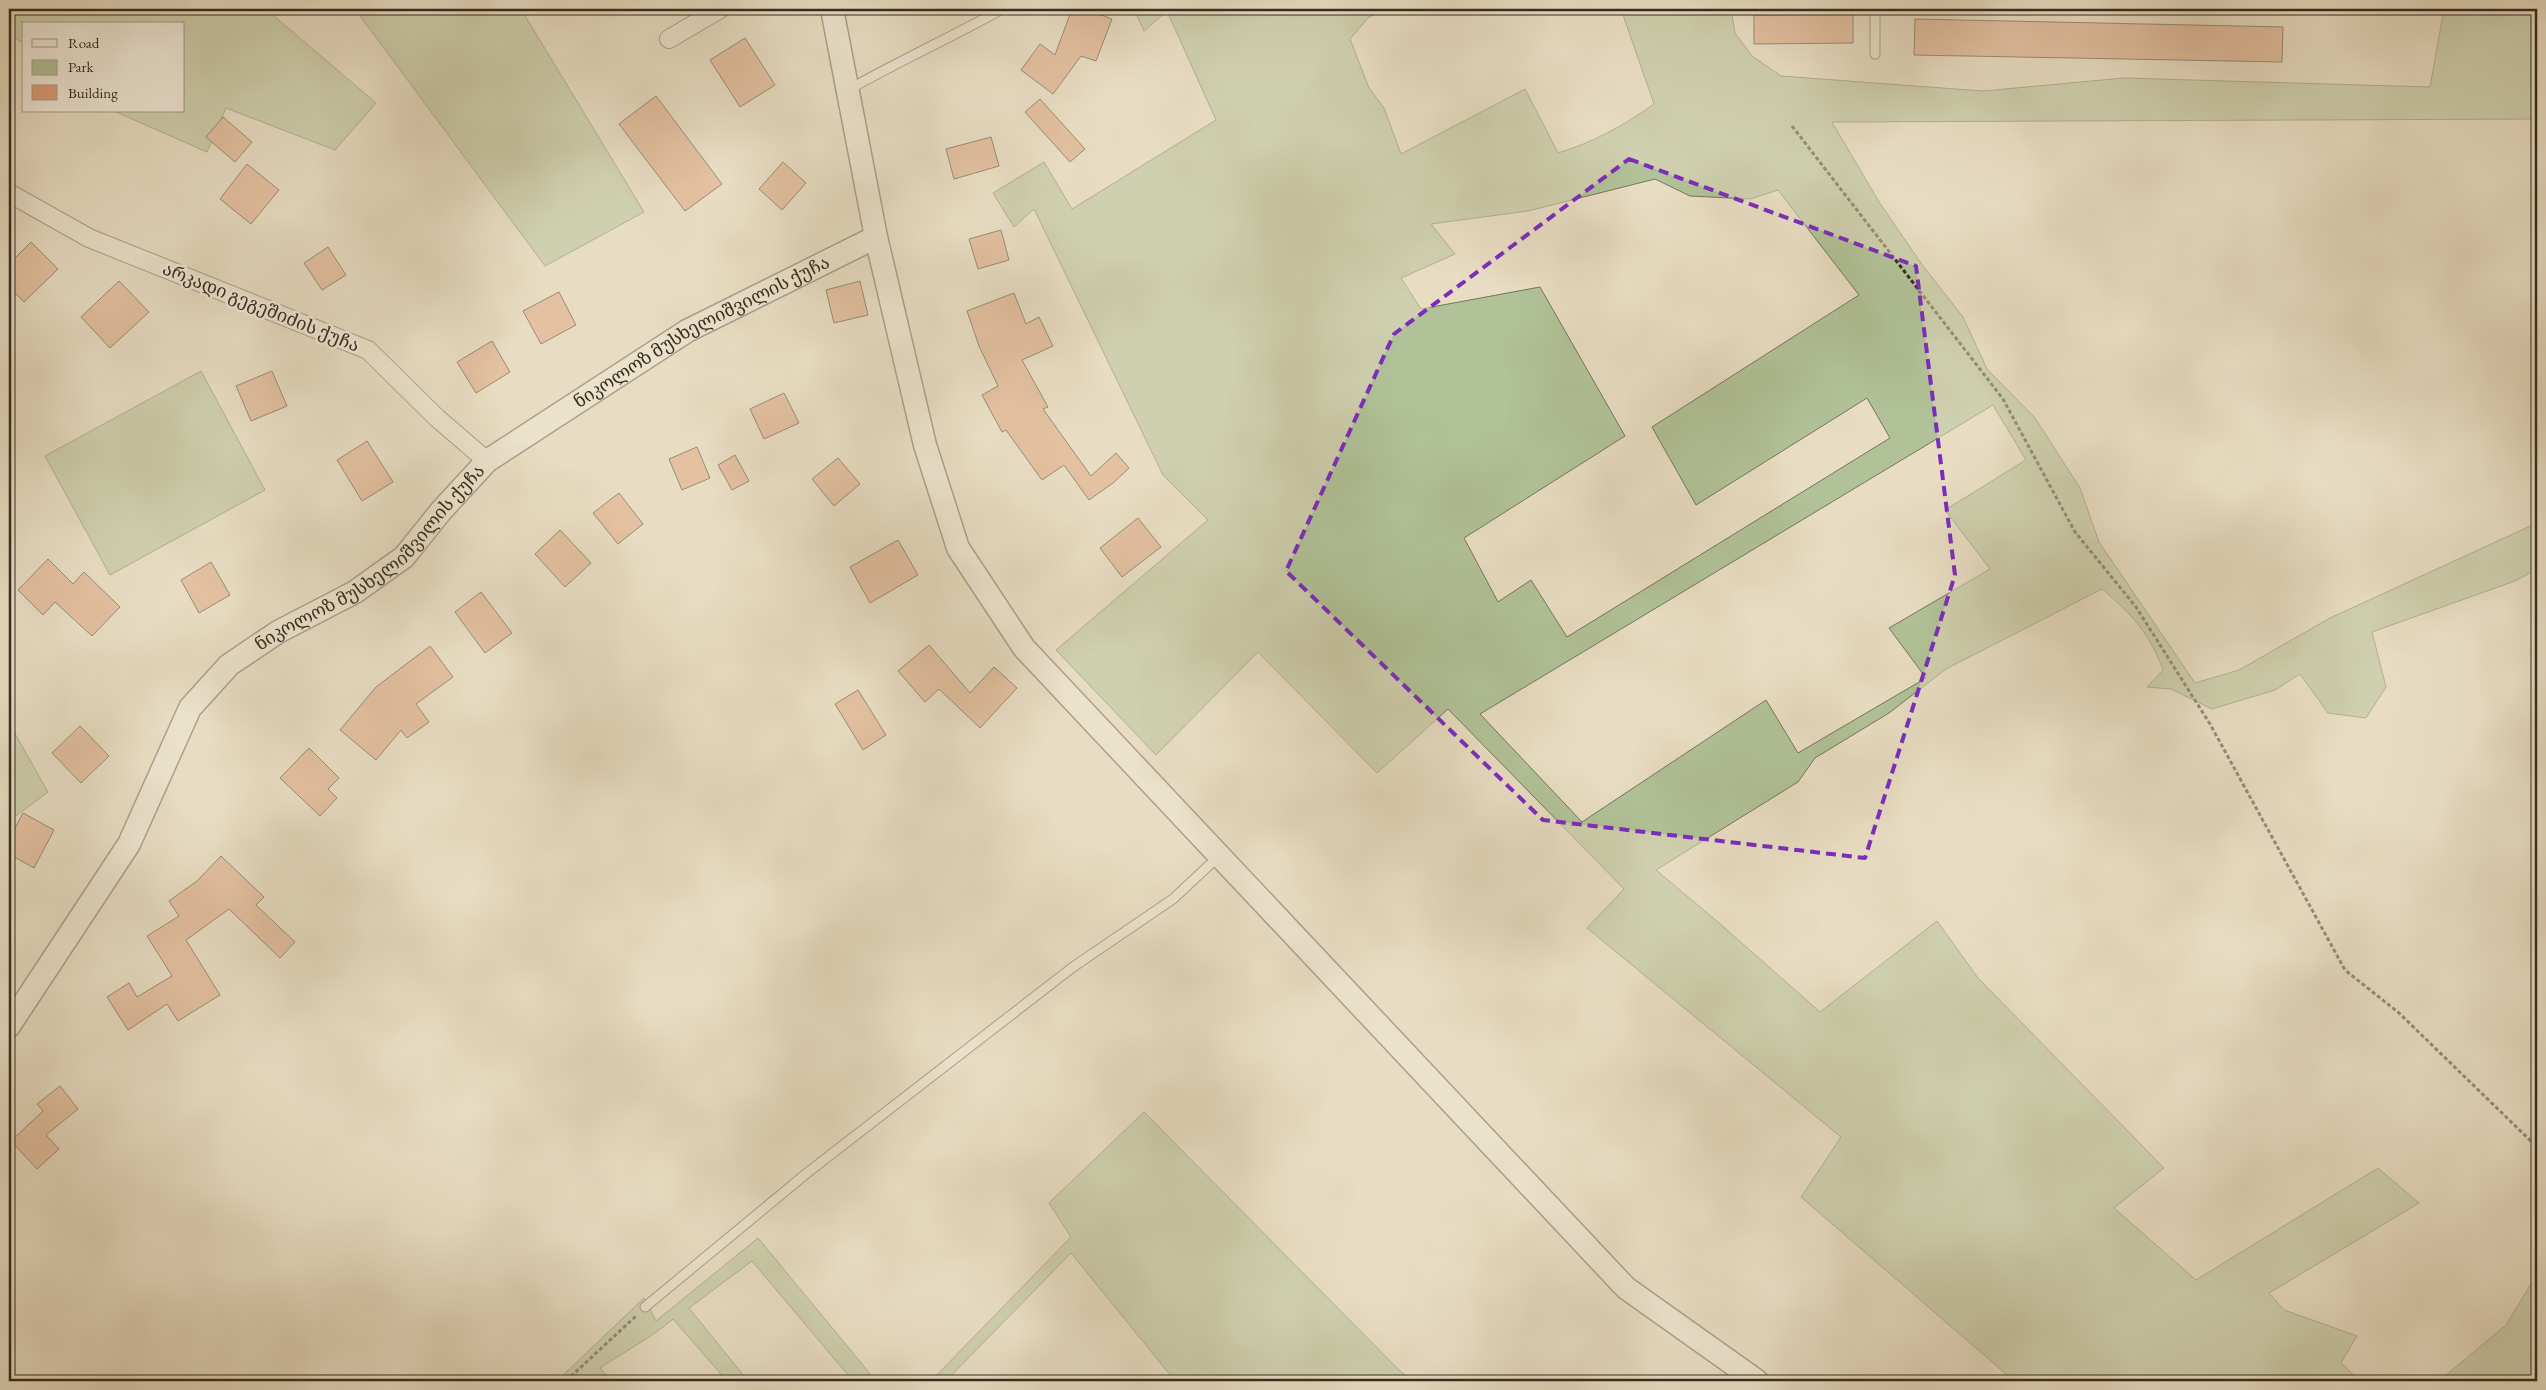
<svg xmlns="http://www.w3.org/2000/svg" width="2546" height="1390" font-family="'EB Garamond','Noto Serif Georgian',serif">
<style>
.green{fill:#b1c298;stroke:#74775c;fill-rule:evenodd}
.building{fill:#dd9f79;stroke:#362c1f}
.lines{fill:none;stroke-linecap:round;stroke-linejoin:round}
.service-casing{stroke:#625848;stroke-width:11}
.minor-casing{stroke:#625848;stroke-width:20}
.tertiary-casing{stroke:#625848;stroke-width:25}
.path{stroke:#362c1f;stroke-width:3;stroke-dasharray:4 2.5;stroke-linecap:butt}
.service{stroke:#f0e9d8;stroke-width:9}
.minor{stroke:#f0e9d8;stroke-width:18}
.tertiary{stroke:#f0e9d8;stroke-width:22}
.marked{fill:none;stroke:#7b2cbf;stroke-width:4;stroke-dasharray:10 6;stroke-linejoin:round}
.labels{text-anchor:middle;stroke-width:5;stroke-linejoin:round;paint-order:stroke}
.street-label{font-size:18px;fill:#362c1f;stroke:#f0e9d8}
</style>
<rect width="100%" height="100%" fill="#e8ddc3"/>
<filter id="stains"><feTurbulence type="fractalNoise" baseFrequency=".004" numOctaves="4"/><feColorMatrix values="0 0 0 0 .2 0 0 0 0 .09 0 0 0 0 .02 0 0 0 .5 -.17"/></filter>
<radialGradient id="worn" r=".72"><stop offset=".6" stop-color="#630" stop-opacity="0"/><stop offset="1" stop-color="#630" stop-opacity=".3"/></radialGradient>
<path class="green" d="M 9,9 L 84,9 L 89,14 L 95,9 L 266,9 L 376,103 L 335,150 L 226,108 L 207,152 L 114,111 L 184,111 L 184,24 L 24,24 L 24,43 L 9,36 Z
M 355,9 L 521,9 L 644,212 L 545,266 Z
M 1134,9 L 1388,9 L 1369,17 L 1350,39 L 1369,88 L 1384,108 L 1401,154 L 1525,89 L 1558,153 C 1592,143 1625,125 1654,104 L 1621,9 L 1731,9 L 1735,33 L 1752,56 L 1781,76 L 1983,91 L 2124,78 L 2430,87 L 2444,9 L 2537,9 L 2537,119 L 1832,122 L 1879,202 L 1923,266 L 1963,317 L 1987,369 L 2035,418 L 2080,488 L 2099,542 L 2195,683 L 2239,670 L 2330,618 L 2537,523 L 2537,569 L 2515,581 L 2372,632 L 2386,687 L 2366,718 L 2328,713 L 2300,674 L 2275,690 L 2212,709 L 2171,689 L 2147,687 L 2163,670 C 2150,634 2131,613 2102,589 L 1946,669 L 1889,713 L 1815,758 L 1798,782 L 1656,870 L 1718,922 L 1820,1012 L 1937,921 L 1978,978 L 2164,1168 L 2114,1208 L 2196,1280 L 2378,1168 L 2419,1203 L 2269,1293 L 2284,1310 L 2357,1336 L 2341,1363 L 2360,1381 L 2014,1381 L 1801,1197 L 1841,1137 L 1587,928 L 1624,889 L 1448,709 L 1377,773 L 1258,652 L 1156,755 L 1056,650 L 1208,520 L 1163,475 L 1034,209 L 1014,227 L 993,193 L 1044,162 L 1072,209 L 1216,120 L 1167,11 L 1144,31 ZM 1655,179 L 1690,196 L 1750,199 L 1778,190 L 1859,295 L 1652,427 L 1696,505 L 1867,398 L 1890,438 L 1567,637 L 1531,580 L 1498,602 L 1464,538 L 1625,436 L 1540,287 L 1421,309 L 1401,278 L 1455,254 L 1431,224 L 1528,211 ZM 1993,405 L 2026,460 L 1945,510 L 1990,569 L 1889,628 L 1926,678 L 1798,753 L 1766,700 L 1582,822 L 1480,714 Z
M 201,371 L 265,490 L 110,575 L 45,456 Z
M 9,723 L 48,792 L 9,821 Z
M 1144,1112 L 1397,1368 L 1412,1381 L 1175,1381 L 1071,1253 L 946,1381 L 931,1381 L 1071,1237 L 1049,1203 Z
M 758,1238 L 876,1381 L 853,1381 L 752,1261 L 689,1308 L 748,1381 L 727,1381 L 673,1319 C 650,1339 625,1351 600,1368 L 611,1381 L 596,1381 L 591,1376 L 586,1381 L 557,1381 L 644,1298 L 656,1321 Z
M 2537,1274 L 2537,1381 L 2439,1381 L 2506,1325 Z"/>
<path class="building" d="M 1072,9 L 1086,9 L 1112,19 L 1096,61 L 1081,56 L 1053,94 L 1021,70 L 1040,44 L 1055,55 Z
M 1853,14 L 1853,43 L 1754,44 L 1754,15 Z
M 1915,19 L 2283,27 L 2282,62 L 1914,55 Z
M 745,38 L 775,85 L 740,107 L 710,60 Z
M 656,96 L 722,184 L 685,211 L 619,124 Z
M 1040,99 L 1085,149 L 1070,162 L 1025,112 Z
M 223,117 L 252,142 L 235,162 L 206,137 Z
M 991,137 L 999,166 L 954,179 L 946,149 Z
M 783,162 L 806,183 L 782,210 L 759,189 Z
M 247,164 L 279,190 L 251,224 L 220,199 Z
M 1001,230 L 1009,260 L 978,269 L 969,239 Z
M 31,242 L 58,269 L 24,302 L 9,287 L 9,264 Z
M 328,247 L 346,275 L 322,290 L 304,263 Z
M 119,281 L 149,312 L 110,348 L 81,317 Z
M 860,281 L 868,315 L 834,323 L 826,290 Z
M 559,292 L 576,325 L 541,344 L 523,311 Z
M 1014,293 L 1026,324 L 1039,317 L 1053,346 L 1022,360 L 1048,407 L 1043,409 L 1091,476 L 1116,453 L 1129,468 L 1113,483 L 1089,500 L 1064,465 L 1042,480 L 1006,430 L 1002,432 L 982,395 L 998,386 L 979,346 L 967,311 Z
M 492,341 L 510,372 L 476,393 L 457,362 Z
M 272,371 L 287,406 L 251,421 L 236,386 Z
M 784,393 L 799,423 L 764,439 L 750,409 Z
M 367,441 L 393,482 L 362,501 L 337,460 Z
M 697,447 L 710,478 L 682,490 L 669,459 Z
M 735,455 L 749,481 L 732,490 L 718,465 Z
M 838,458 L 860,484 L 834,506 L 812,479 Z
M 619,493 L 643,524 L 618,544 L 593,513 Z
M 1138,518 L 1161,547 L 1122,577 L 1100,548 Z
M 560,530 L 591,563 L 565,587 L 535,554 Z
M 898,540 L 918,575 L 870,603 L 850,567 Z
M 48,559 L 73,584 L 84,572 L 120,607 L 92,636 L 55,602 L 43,615 L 18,590 Z
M 211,562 L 230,595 L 199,613 L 181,580 Z
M 481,592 L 512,633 L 485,653 L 455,612 Z
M 929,645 L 970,693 L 994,667 L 1017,688 L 980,728 L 939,689 L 925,702 L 898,671 Z
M 430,646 L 453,677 L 416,704 L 429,722 L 407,738 L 401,730 L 376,760 L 340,730 L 376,687 Z
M 858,690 L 886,735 L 863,750 L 835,704 Z
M 80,726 L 109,756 L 81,783 L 52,753 Z
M 309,748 L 339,778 L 328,789 L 337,798 L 320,816 L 280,778 Z
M 23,813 L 54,830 L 34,868 L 9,854 L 9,839 Z
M 221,856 L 264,897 L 256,905 L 295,942 L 280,958 L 229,909 L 186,940 L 220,995 L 178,1021 L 167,1004 L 128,1030 L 107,997 L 129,983 L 137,997 L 172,976 L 147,936 L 179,916 L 169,901 L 197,881 Z
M 60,1086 L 78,1109 L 46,1135 L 59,1149 L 37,1169 L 11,1141 L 43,1111 L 37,1104 Z"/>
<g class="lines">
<g class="service-casing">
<path id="service" d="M 1875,9 L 1875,54
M 848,90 C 899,61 952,37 1002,9
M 645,1307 L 807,1173 L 1073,967 L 1173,899 L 1219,856"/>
</g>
<g class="minor-casing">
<path id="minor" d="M 669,39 L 720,9
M 9,193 L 89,238 L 368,350 L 437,418 L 487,461"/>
</g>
<g class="tertiary-casing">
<g id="tertiary">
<path d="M 832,9 L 876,237 L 925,445 L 958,548 L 1024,648 L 1626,1288 L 1757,1381"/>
<path id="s1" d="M 9,1026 L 129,844 L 190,708 L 229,665 L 278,632 L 355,592 L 404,557 L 441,511 L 487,461 L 687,331 L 876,237"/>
</g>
</g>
<path class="path" d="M 1792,126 L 2003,399 L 2075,532 L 2136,607 L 2210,724 L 2345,970 L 2399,1013 L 2537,1147
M 566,1381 L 636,1316"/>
<use href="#service" class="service"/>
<use href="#minor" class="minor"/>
<use href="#tertiary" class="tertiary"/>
</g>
<path d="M0 0H2546V1390H0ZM 1629,159 L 1916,266 L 1955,575 L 1865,858 L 1543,820 L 1286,571 L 1394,334 Z" fill="#e8ddc3" fill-opacity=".55" fill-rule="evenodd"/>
<path class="marked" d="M 1629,159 L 1916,266 L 1955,575 L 1865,858 L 1543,820 L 1286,571 L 1394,334 Z"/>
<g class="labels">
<g class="street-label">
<text transform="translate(261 307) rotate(22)" y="6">არკადი გეგეშიძის ქუჩა</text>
<text dy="6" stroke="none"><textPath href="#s1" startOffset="1009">ნიკოლოზ მუსხელიშვილის ქუჩა</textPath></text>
<text dy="6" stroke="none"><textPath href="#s1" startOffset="604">ნიკოლოზ მუსხელიშვილის ქუჩა</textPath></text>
</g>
</g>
<rect width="2546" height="1390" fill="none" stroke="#e8ddc3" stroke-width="30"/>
<rect x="10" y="10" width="2526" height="1370" fill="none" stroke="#362c1f" stroke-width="2.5"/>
<rect x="15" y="15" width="2516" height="1360" fill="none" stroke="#362c1f"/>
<rect x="22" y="22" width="162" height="90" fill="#f0e9d8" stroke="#a69d8e"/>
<rect x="32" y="39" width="25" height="8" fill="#f0e9d8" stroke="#a69d8e"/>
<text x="68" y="48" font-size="15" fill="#362c1f">Road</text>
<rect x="32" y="60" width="25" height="15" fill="#b1c298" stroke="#a69d8e"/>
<text x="68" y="72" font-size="15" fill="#362c1f">Park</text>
<rect x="32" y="85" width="25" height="15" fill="#dd9f79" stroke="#a69d8e"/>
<text x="68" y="98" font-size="15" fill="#362c1f">Building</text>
<rect width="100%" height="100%" filter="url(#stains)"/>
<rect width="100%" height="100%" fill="url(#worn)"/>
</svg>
